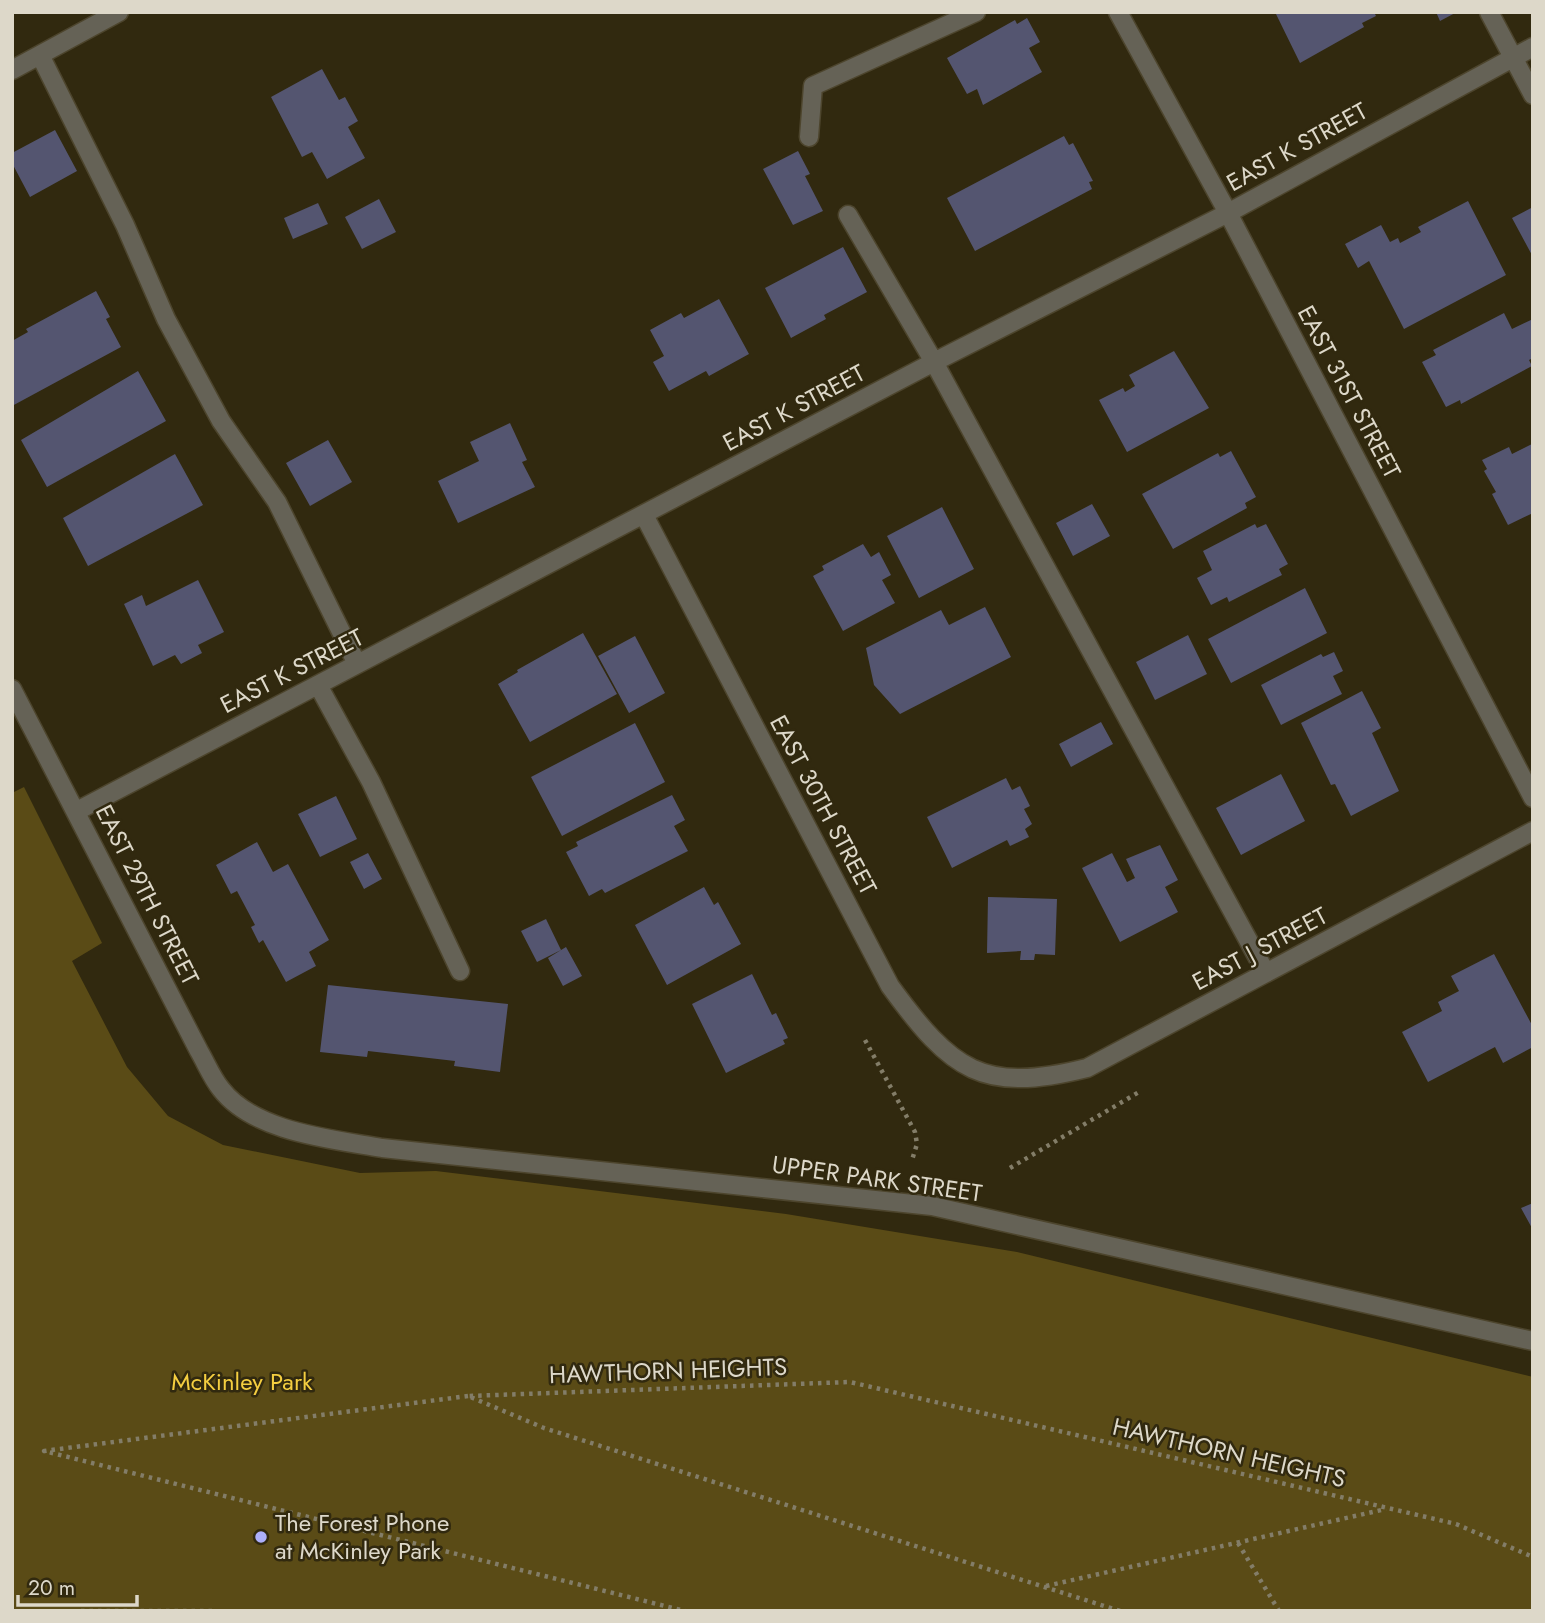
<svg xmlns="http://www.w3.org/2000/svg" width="1545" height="1623" font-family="Jost,sans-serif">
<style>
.green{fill:#5a4b16}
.building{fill:#545570}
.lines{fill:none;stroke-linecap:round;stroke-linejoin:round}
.minor-casing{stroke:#4d452d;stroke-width:21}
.path{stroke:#837d68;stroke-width:4.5;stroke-dasharray:3.5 5;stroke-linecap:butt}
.minor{stroke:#656256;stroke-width:18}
.poi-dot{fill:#acaffb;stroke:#31290f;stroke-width:2.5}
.labels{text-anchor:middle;stroke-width:5;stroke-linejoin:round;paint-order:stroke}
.street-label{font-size:24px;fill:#ddd8c9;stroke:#31290f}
.park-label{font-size:24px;fill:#f4ce40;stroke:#31290f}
.poi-label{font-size:24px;fill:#ddd8c9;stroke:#31290f;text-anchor:start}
</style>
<rect width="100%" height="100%" fill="#31290f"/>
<path class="green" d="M 24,787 L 102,943 L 72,961 L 127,1067 L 168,1116 L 223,1145 L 360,1173 L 436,1171 L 786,1214 L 1017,1252 L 1533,1377 L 1533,1611 L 12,1611 L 12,793 Z"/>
<path class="building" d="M 1275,12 L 1374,12 L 1376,16 L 1362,23 L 1364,27 L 1300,63 Z
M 1436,12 L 1457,12 L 1440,21 Z
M 1027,18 L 1040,42 L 1029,48 L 1042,72 L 983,105 L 977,89 L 967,94 L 947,58 L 1015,20 L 1017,24 Z
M 322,69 L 339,100 L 345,97 L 358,121 L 348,127 L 365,158 L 327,179 L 312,152 L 302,157 L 271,97 Z
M 55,130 L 77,171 L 30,197 L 12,163 L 12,153 Z
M 1064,136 L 1069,145 L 1073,143 L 1093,181 L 1089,182 L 1092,189 L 975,251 L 947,198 Z
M 798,151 L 810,174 L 805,176 L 823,211 L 793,225 L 763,169 Z
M 379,199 L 396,232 L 362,249 L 345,217 Z
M 1468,201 L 1506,275 L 1404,329 L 1369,261 L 1358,268 L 1345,244 L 1381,225 L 1390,242 L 1398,238 L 1400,243 L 1421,232 L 1418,227 Z
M 318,203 L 328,224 L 293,239 L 284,218 Z
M 1533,207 L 1533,257 L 1512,218 Z
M 843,247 L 867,292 L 824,315 L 826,319 L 791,338 L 765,288 Z
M 96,291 L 110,317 L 106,319 L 121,347 L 12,406 L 12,341 L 28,332 L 26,329 Z
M 719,299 L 749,354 L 709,376 L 706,371 L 669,391 L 653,362 L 664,356 L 650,330 L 681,313 L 684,318 Z
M 1504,313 L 1512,329 L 1533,319 L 1533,358 L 1529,360 L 1532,366 L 1461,404 L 1460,400 L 1446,407 L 1422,362 L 1436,355 L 1433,350 Z
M 1174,351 L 1209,408 L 1127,452 L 1099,400 L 1123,388 L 1125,392 L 1135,386 L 1129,375 Z
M 138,371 L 166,421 L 47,487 L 21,440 Z
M 510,423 L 527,460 L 522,462 L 535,487 L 458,523 L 438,481 L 479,461 L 470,442 Z
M 328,440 L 352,482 L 310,506 L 286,463 Z
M 1532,444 L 1533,513 L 1508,525 L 1492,494 L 1496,492 L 1484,471 L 1487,469 L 1482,460 L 1509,447 L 1512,454 Z
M 1231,451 L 1256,497 L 1245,503 L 1247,508 L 1173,549 L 1142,494 L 1218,453 L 1220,457 Z
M 175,454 L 203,505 L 88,566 L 63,518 Z
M 1092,504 L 1110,536 L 1073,556 L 1056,523 Z
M 942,507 L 974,569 L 919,598 L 887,536 Z
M 1255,524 L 1257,528 L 1266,524 L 1288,564 L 1279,569 L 1282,575 L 1229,602 L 1227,597 L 1211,605 L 1197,578 L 1212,570 L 1203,551 Z
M 863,544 L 871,557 L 879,552 L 891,575 L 882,580 L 895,603 L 843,631 L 813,576 L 824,570 L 822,566 Z
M 198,580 L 224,632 L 198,645 L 202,653 L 181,664 L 175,655 L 153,666 L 124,604 L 142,595 L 146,606 Z
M 1305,588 L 1327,633 L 1231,683 L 1208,639 Z
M 985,607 L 1011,657 L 900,714 L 874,685 L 866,648 L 941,610 L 949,625 Z
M 583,633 L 617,694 L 530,742 L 498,684 L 518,672 L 517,670 Z
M 1188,635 L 1207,674 L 1155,700 L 1136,662 Z
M 635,636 L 665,693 L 629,713 L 598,656 Z
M 1334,652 L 1343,671 L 1333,676 L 1342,694 L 1281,725 L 1261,685 L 1321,654 L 1323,657 Z
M 1362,691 L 1381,728 L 1372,733 L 1399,791 L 1351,816 L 1335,784 L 1331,785 L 1301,723 Z
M 1101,722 L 1113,744 L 1071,767 L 1059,744 Z
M 635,723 L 665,782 L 562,836 L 531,777 Z
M 1281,774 L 1305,821 L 1241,855 L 1216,808 Z
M 1006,778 L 1012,790 L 1020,786 L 1030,806 L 1024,809 L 1032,824 L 1025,829 L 1029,837 L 1010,846 L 1007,840 L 952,868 L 927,817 Z
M 672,795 L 685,820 L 674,826 L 688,851 L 605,893 L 602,889 L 589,896 L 566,852 L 578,846 L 576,842 Z
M 336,796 L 357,839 L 320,857 L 298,814 Z
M 257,842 L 273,872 L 288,864 L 329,940 L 309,952 L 316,966 L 286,982 L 263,940 L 259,943 L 251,927 L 255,925 L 237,891 L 231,894 L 216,865 Z
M 1160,845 L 1178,880 L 1165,887 L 1178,912 L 1120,942 L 1082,868 L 1112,853 L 1127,882 L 1135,878 L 1126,859 Z
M 368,853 L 382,879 L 364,889 L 350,862 Z
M 704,887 L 714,905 L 718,902 L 741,944 L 667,985 L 635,925 Z
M 988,897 L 1057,899 L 1055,955 L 1035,954 L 1034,960 L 1020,960 L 1021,951 L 987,953 Z
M 546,919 L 561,950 L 537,962 L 521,931 Z
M 566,947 L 582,976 L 563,986 L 548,958 Z
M 1494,954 L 1533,1027 L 1533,1047 L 1503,1063 L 1495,1047 L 1428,1082 L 1402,1032 L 1442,1011 L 1438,1002 L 1459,991 L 1451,976 Z
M 752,974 L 772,1015 L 776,1013 L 788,1038 L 783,1040 L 785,1044 L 726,1073 L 692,1004 Z
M 328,985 L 508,1004 L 500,1072 L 454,1066 L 455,1061 L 368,1051 L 367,1057 L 320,1052 Z
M 1533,1203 L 1533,1230 L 1521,1208 Z"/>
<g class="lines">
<g class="minor-casing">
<path id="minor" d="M 1118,12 L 1228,213 L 1533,798
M 1489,12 L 1533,95
M 40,55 L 125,225 L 166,319 L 221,421 L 277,502 L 357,664
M 12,70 L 119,12
M 809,137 L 813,86 L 976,12
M 848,215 L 934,362 L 1266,973
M 644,515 L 890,986 C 952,1071 982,1094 1087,1068 L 1533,831
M 318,685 L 371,782 L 460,971
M 12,689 L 199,1051 C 206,1063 212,1078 221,1089 C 254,1132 331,1139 382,1148 L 932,1206 L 1533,1341
M 77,811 L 934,362 L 1228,213 L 1533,47"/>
</g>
<path class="path" d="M 865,1040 L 915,1132 L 917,1144 L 912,1160
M 1010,1168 L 1139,1092
M 468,1396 L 44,1451 L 685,1611
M 1238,1543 L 1279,1611
M 1046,1586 L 1386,1509
M 81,1611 L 212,1611
M 1120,1611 L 544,1428 L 468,1396 L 850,1382 L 1456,1524 L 1533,1557"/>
<use href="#minor" class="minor"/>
</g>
<circle class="poi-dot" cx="261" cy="1537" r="7"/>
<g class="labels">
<g class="street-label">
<text transform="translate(1297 147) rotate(-29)" y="8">EAST K STREET</text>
<text transform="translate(1349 392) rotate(62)" y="8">EAST 31ST STREET</text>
<text transform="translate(794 408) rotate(-28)" y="8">EAST K STREET</text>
<text transform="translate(292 671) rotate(-27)" y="8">EAST K STREET</text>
<text transform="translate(823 805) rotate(62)" y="8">EAST 30TH STREET</text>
<text transform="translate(147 895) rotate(63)" y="8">EAST 29TH STREET</text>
<text transform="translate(1260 949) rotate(-28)" y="8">EAST J STREET</text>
<text transform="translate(877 1179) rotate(8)" y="8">UPPER PARK STREET</text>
<text transform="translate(668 1371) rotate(-2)" y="8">HAWTHORN HEIGHTS</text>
<text transform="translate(1229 1453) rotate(13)" y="8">HAWTHORN HEIGHTS</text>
</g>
<g class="park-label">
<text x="242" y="1390">McKinley Park</text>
</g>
<g class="poi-label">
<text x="275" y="1531">The Forest Phone<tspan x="275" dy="28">at McKinley Park</tspan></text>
</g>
</g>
<rect width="1545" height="1623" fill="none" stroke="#ddd8c9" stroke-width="28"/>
<path d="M18 1595v10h119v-10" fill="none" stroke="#ddd8c9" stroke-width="3.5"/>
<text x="28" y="1595" font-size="21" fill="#ddd8c9" stroke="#31290f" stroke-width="5" paint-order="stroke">20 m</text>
</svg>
